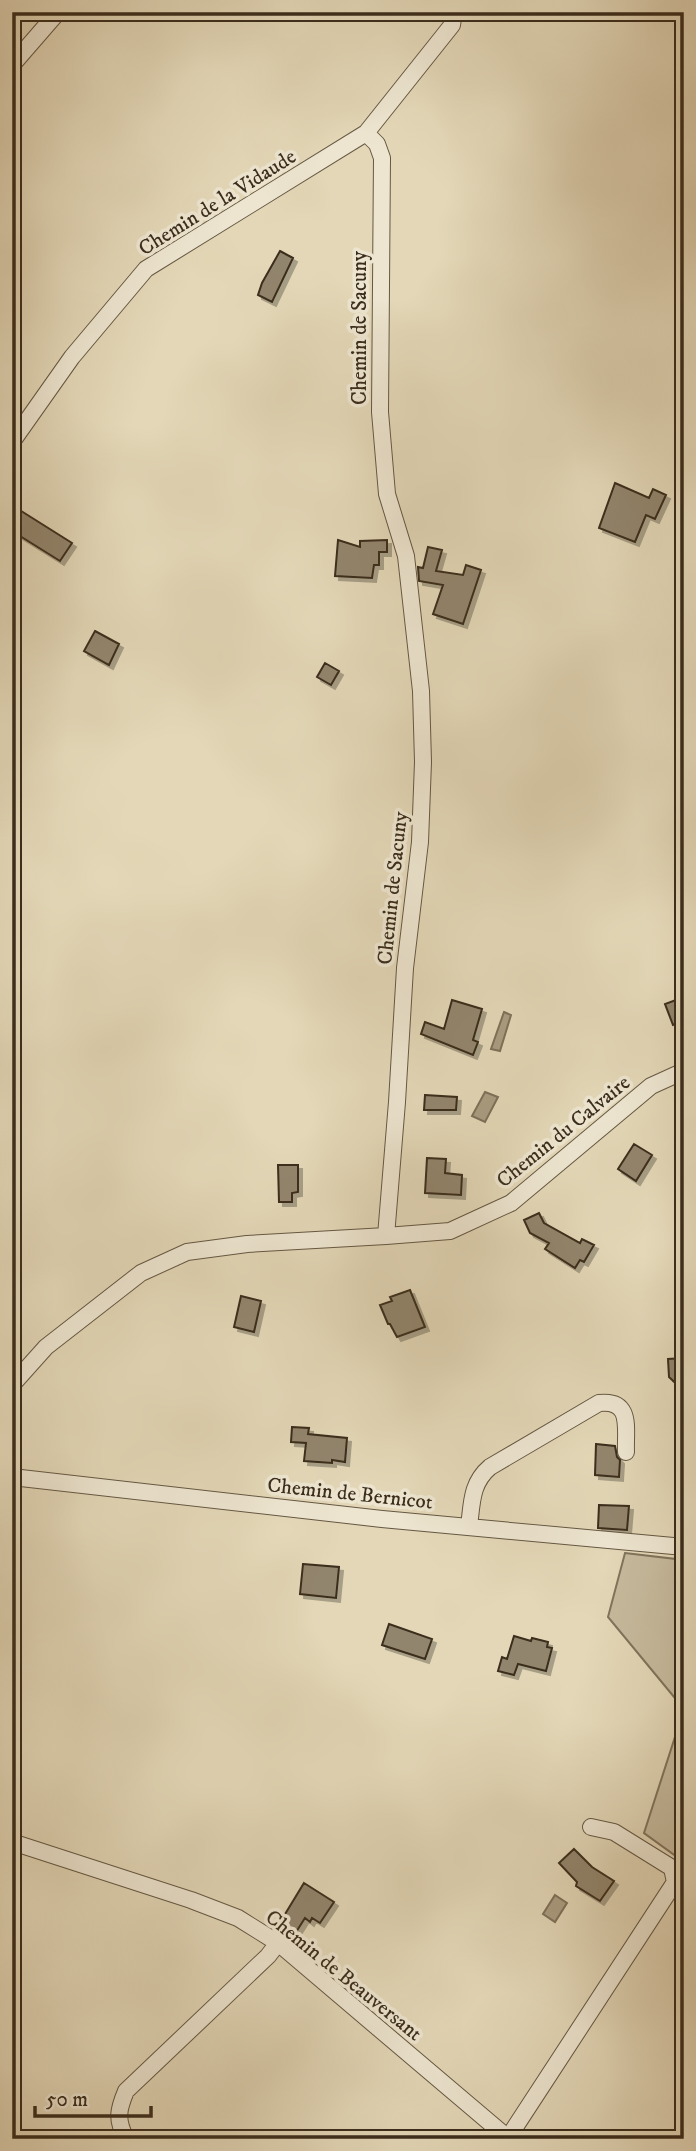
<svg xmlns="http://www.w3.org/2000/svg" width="696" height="2151" font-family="'IM FELL DW Pica',serif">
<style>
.green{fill:#c6ba9d;stroke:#80745c;stroke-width:2}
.water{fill:#aa9d82;stroke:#7e7059;stroke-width:2}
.building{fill:#92856d;stroke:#3b2d1c;stroke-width:2;filter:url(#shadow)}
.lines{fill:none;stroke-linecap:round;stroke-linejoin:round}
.minor-casing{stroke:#655843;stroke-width:18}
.minor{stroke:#ede5d0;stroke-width:16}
.labels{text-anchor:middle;stroke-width:7;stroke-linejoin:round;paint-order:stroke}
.street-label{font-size:21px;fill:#3b2d1c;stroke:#ede5d0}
</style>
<defs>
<filter id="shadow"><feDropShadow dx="4" dy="4" stdDeviation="0" flood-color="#0004"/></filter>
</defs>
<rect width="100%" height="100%" fill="#e3d7b7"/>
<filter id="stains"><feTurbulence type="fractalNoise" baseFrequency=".00286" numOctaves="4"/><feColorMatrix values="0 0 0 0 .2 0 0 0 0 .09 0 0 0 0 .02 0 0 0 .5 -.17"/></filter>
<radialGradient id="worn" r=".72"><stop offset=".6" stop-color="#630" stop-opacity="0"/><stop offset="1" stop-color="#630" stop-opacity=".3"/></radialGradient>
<path class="green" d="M 625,1553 L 684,1560 L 684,1862 L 644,1833 L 684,1709 L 608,1617 Z"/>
<path class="water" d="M 504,1012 L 511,1015 L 500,1051 L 491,1049 Z
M 485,1092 L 498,1097 L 485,1122 L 472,1116 Z
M 555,1895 L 567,1903 L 555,1922 L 543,1914 Z"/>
<path class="building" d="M 280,251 L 293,258 L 272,302 L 258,295 L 262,283 Z
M 615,483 L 649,498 L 653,489 L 666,495 L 655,519 L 646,515 L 635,542 L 599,528 Z
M 18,509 L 72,543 L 60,561 L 12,531 L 12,518 Z
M 338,540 L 360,547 L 360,541 L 387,540 L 387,552 L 379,552 L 379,565 L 374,565 L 372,578 L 335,576 Z
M 428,547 L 442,550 L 436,571 L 463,575 L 466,565 L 481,570 L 463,624 L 433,614 L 443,585 L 419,581 L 418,567 L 423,568 Z
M 95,631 L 119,644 L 109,665 L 84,651 Z
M 325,663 L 339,671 L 331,685 L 317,677 Z
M 684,997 L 684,1021 L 673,1025 L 665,1004 Z
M 452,1000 L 482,1009 L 473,1040 L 478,1042 L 473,1055 L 421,1034 L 425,1022 L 444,1029 Z
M 425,1095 L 457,1097 L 456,1110 L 424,1110 Z
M 634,1144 L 652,1155 L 636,1181 L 618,1169 Z
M 427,1158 L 446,1159 L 445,1173 L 462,1175 L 461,1195 L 425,1193 Z
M 278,1165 L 298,1165 L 298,1192 L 292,1193 L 292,1202 L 279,1202 Z
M 539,1213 L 544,1223 L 580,1243 L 582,1239 L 594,1245 L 584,1262 L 580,1260 L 575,1268 L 545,1249 L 549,1243 L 530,1233 L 524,1220 Z
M 410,1290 L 425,1327 L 397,1337 L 390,1324 L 388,1324 L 380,1305 L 392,1301 L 390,1297 Z
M 241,1296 L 261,1301 L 254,1332 L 234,1327 Z
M 684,1358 L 684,1391 L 669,1377 L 668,1359 Z
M 292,1427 L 309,1428 L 308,1434 L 347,1438 L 345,1462 L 332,1460 L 332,1463 L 304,1461 L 306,1443 L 291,1442 Z
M 596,1444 L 615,1446 L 617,1457 L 620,1460 L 619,1477 L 595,1475 Z
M 599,1505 L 629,1506 L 627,1530 L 598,1528 Z
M 303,1564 L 339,1567 L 336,1598 L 300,1594 Z
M 389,1624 L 432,1639 L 425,1659 L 382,1645 Z
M 514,1636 L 531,1641 L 532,1638 L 548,1642 L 547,1647 L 552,1648 L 546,1671 L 518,1664 L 514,1675 L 498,1671 L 502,1657 L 507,1659 Z
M 574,1849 L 592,1867 L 614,1881 L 600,1901 L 576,1886 L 577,1882 L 559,1863 Z
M 304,1883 L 334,1902 L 320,1923 L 312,1918 L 310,1922 L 305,1918 L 291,1940 L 276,1929 Z"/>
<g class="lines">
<g class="minor-casing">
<path id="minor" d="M 12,65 L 58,12
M 12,442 L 72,357 L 146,269 L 366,133 L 452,25 L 454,12
M 386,1236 L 450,1231 L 511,1203 L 651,1086 L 684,1071
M 12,1385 L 46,1347 L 141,1273 L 187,1252 L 247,1244 L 386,1236 L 397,1102 L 405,968 L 420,842 L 423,762 L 421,691 L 406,556 L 387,494 L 380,412 L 382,158 L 377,144 L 366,133
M 12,1477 L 382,1519 L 684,1547
M 469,1527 C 472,1503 471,1483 490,1467 L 599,1403 C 633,1399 625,1429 626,1452
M 12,1842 L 191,1900 L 238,1918 L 278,1943 L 509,2139
M 508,2138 L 675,1882 L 672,1868 L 614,1832 L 591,1827
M 126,2139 C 116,2119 118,2110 126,2091 L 268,1956 L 278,1943"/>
</g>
<use href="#minor" class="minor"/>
</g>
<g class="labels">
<g class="street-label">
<text transform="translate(217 202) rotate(-32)" y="7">Chemin de la Vidaude</text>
<text transform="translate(359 328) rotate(-90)" y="7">Chemin de Sacuny</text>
<text transform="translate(392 888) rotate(-84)" y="7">Chemin de Sacuny</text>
<text transform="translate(563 1131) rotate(-39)" y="7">Chemin du Calvaire</text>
<text transform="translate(350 1493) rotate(6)" y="7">Chemin de Bernicot</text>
<text transform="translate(344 1975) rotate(39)" y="7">Chemin de Beauversant</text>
</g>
</g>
<rect width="696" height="2151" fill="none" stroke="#e3d7b7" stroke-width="42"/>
<rect x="14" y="14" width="668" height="2123" fill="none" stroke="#3b2d1c" stroke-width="3.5"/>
<rect x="21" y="21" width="654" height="2109" fill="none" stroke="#3b2d1c" stroke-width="2"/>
<path d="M35 2106v10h116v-10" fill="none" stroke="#3b2d1c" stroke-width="3.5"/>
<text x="46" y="2106" font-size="21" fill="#3b2d1c" stroke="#ede5d0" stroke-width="5" paint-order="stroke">50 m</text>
<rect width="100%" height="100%" filter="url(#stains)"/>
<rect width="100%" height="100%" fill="url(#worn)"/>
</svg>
